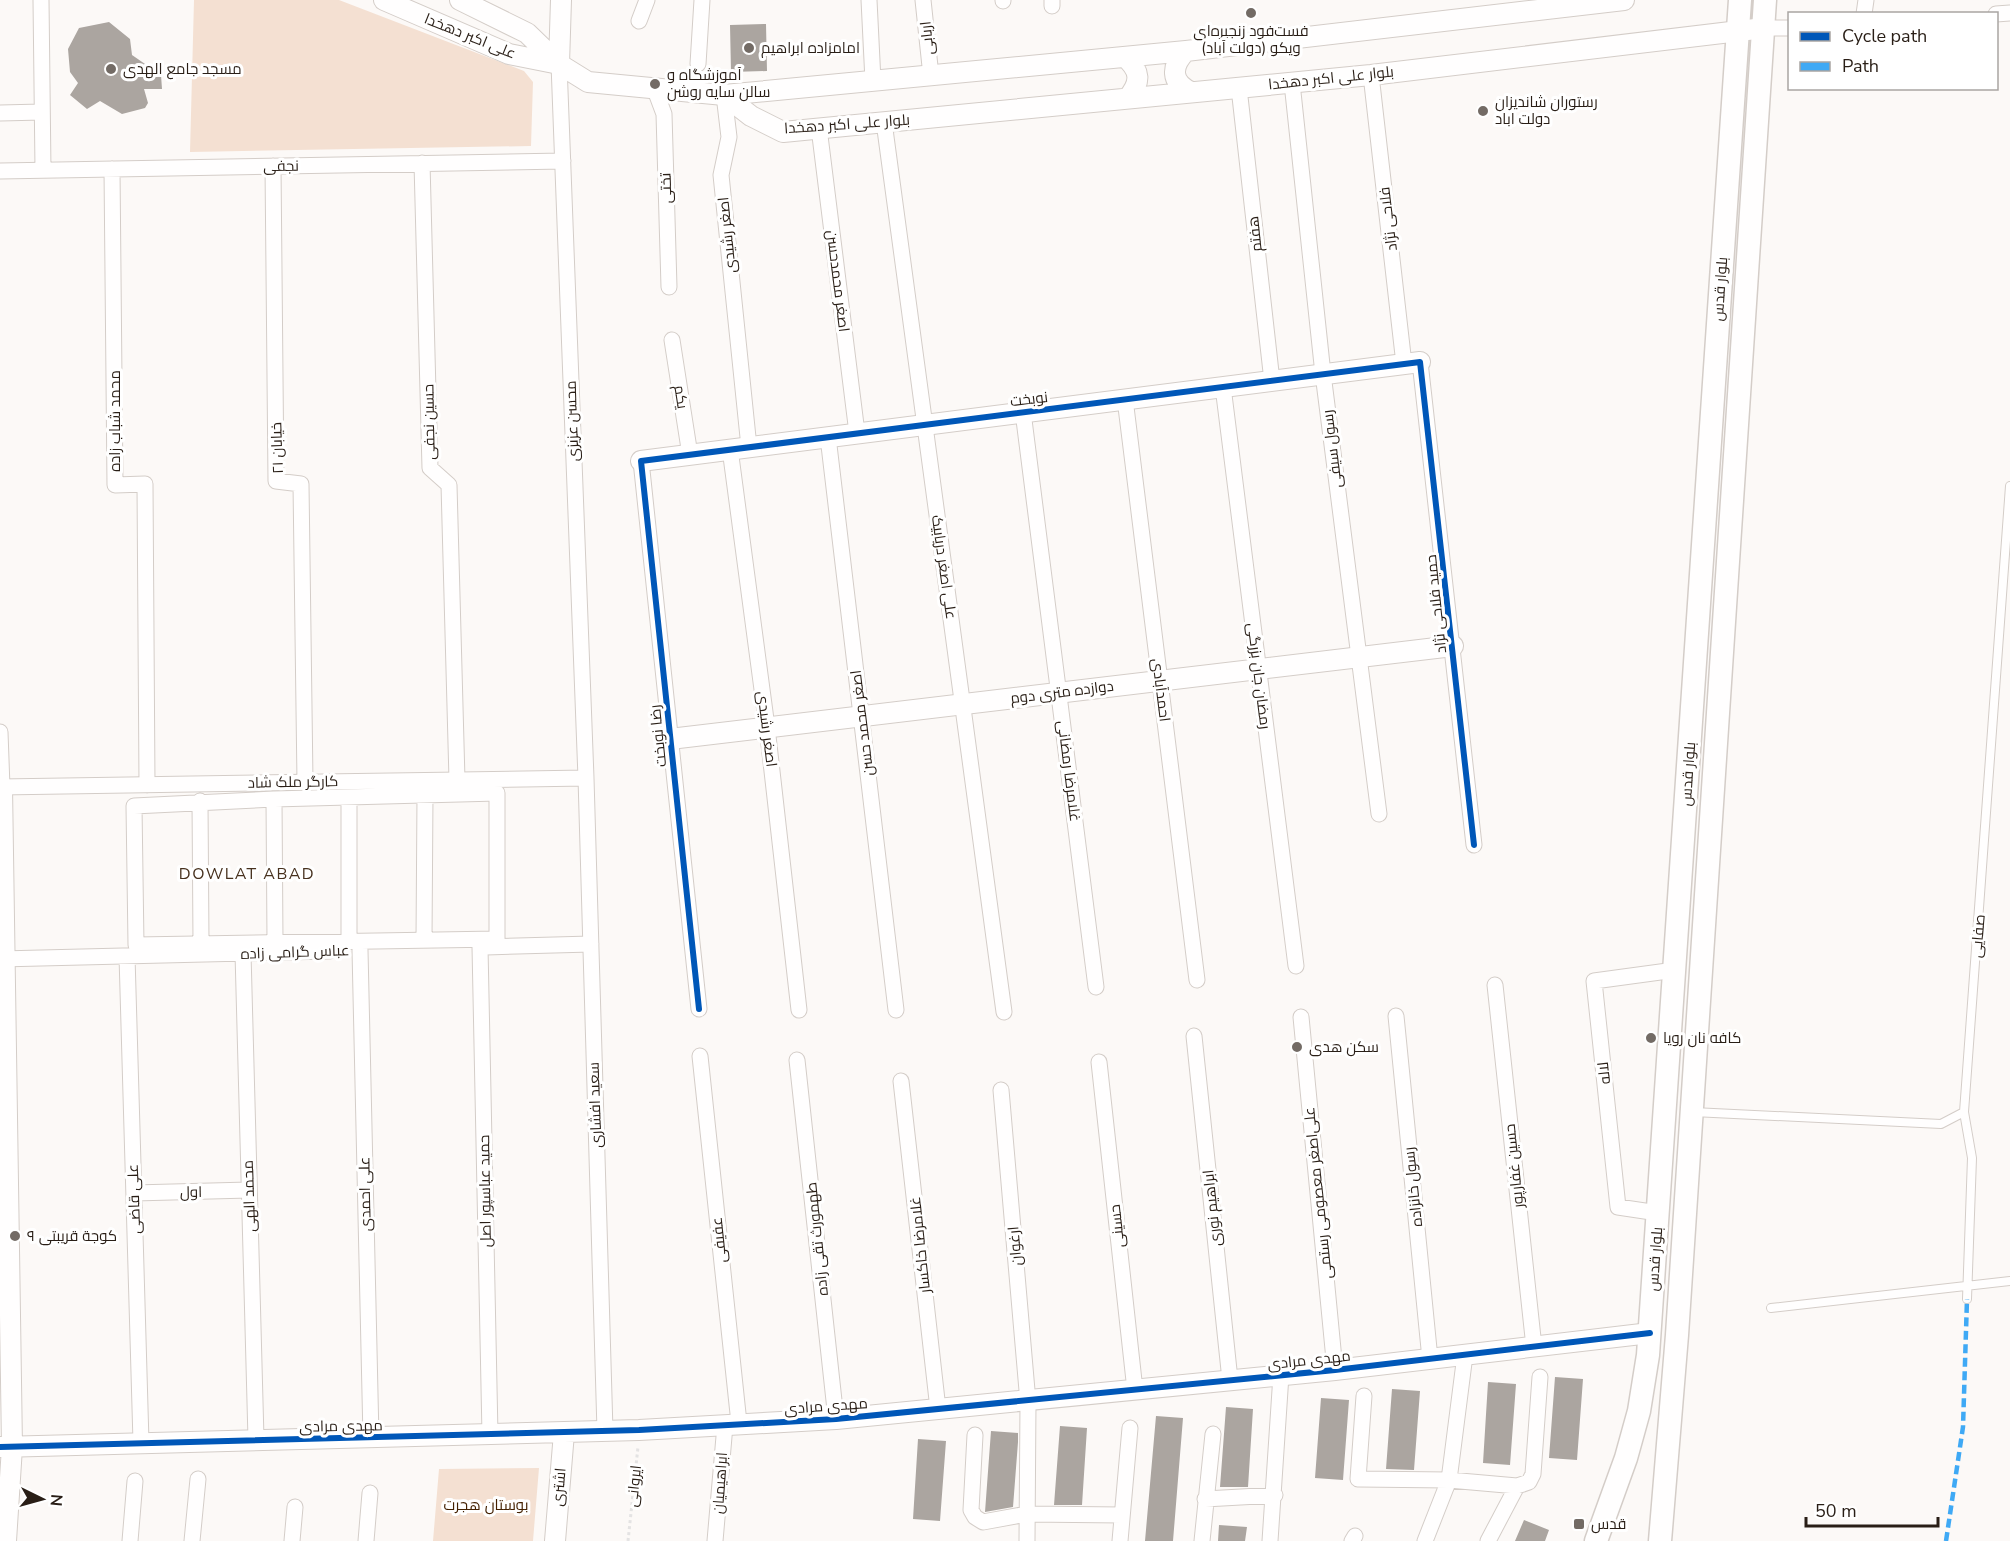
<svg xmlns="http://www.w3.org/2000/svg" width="2010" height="1541" font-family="'Nunito Sans',Cairo,sans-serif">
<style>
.green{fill:#f4e0d2}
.building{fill:#aba5a0}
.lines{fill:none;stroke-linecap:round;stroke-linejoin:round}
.service-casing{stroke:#d4cdc8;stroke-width:10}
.minor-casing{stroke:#d4cdc8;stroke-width:17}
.tertiary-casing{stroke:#d4cdc8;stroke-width:22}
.secondary-casing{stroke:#d4cdc8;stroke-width:25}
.path{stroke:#e4e3e3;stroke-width:3;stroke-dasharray:3 3;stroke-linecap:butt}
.service{stroke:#fffefe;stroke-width:8}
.minor{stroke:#fffefe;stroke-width:15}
.tertiary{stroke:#fffefe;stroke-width:20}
.secondary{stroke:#fffefe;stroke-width:22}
.quiet{stroke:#3fa9f5;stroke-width:4.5;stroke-dasharray:9 4.5;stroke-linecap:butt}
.cycleway-casing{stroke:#fff;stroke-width:10}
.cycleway{stroke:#0057b8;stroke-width:6}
.poi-dot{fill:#736b65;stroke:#fff;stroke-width:2}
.labels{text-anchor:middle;stroke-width:6;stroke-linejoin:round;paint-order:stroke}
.poi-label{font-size:15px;fill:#291e16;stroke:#fff;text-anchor:start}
.street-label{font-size:15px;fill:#291e16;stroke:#fff}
.park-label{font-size:15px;fill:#432000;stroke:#fff}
.neighbourhood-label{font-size:16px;letter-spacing:1.5px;fill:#47311e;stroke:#fff}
</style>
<rect width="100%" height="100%" fill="#fcf9f7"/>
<path class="green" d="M 194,0 L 339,0 L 524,71 L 533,82 L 531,146 L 190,152 Z
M 539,1468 L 533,1541 L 433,1541 L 439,1469 Z"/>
<path class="building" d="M 109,22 L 130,39 L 132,55 L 161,75 L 162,89 L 144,89 L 148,103 L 145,108 L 122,114 L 100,101 L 87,109 L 70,95 L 78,83 L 70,72 L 68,49 L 79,28 Z
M 766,24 L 767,71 L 731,72 L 730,25 Z
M 1555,1377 L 1583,1379 L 1577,1460 L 1549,1458 Z
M 1488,1382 L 1516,1384 L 1510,1465 L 1483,1463 Z
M 1392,1389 L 1420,1391 L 1414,1470 L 1386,1469 Z
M 1321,1398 L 1349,1400 L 1343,1480 L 1315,1478 Z
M 1226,1407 L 1253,1409 L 1248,1487 L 1220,1487 Z
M 1156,1416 L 1183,1418 L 1173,1541 L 1145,1541 Z
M 1060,1426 L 1087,1428 L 1082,1505 L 1054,1505 Z
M 991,1431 L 1018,1433 L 1018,1442 L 1013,1507 L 985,1512 Z
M 918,1439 L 946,1441 L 940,1521 L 913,1519 Z
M 1524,1520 L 1549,1530 L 1545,1541 L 1515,1541 Z
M 1219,1525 L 1247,1527 L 1245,1541 L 1218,1541 Z"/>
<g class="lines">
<g class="service-casing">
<path id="service" d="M 1693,1112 L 1941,1124 L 1964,1112 L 2010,486
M 1964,1112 L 1972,1158 L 1967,1299
M 1771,1308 L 2010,1281"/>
</g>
<g class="minor-casing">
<path id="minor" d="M 41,0 L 43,170
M 869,0 L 873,81
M 923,0 L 931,76
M 1003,0 L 1003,1
M 1052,0 L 1052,6
M 1864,14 L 1866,0
M 1996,14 L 2010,13
M 639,21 L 647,0
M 1764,28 L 1790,28
M 559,64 L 586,778 L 605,1431
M 698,64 L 702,0
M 1371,75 L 1404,364
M 1292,83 L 1323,374 L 1379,814
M 1239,88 L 1272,381
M 655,90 L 664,114 L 669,287
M 724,95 L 729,137 L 721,175 L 749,447
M 0,113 L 42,112
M 884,122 L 1004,1012
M 819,128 L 857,433
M 422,163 L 430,468 L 449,485 L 457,780
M 273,166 L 276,481 L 301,484 L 305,782
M 112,169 L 115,485 L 145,484 L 147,785
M 0,171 L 563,161
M 672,340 L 690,455
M 1420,362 L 1474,845
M 1223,387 L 1296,966
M 1125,399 L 1197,980
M 1023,412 L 1096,987
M 828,437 L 896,1010
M 730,449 L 767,727 L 799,1010
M 641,461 L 699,1009
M 0,732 L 2,787
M 0,787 L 586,778
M 497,793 L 497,939 L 136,945 L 134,806 L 274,799 Z
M 349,797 L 349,940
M 274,799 L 275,942
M 200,801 L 201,943
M 424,940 L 425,795
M 480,947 L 490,1435
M 486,947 L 591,944
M 360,950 L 371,1438
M 243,953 L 256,1439
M 127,956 L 141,1442
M 0,959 L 330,951
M 1495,985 L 1534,1347
M 1396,1016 L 1430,1359
M 1301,1017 L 1335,1370
M 1194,1036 L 1230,1380
M 700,1056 L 739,1423
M 797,1060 L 836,1419
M 1099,1062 L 1135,1390
M 901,1081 L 938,1409
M 1001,1090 L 1028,1402 L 1027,1541
M 134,1193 L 249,1190
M 1658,1213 L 1618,1207 L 1594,981 L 1675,970
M 1364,1396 L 1358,1479 L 1449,1480 L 1517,1486 L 1529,1482 L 1533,1474 L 1540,1377
M 975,1435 L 971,1510 L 975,1517 L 983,1522 L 1027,1514 L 1122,1515
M 1205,1499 L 1275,1495
M 130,1541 L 135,1481
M 192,1541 L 198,1479
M 292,1541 L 295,1507
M 366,1541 L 370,1493
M 715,1541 L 725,1425
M 1120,1541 L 1130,1428
M 1202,1541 L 1213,1434
M 1270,1541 L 1281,1375
M 1352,1541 L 1355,1536
M 1425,1541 L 1449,1480 L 1465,1355
M 1488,1541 L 1517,1486"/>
</g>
<g class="tertiary-casing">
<path id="tertiary" d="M 384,0 L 509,54 L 559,64
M 460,0 L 527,33 L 559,64 L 588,82 L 724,95 L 1186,51 L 1624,0
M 1186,51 C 1171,66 1170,82 1191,92
M 1125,57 C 1141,71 1141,82 1128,98
M 559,64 L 561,0
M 724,95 L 751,116 L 783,132 L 1371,75 L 1764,28
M 641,461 L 1420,362
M 670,739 L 1453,646
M 2,787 L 12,1447 L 6,1541
M 0,1447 L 639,1430 L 836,1419 L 1335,1370 L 1650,1333
M 555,1541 L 564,1433"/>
</g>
<g class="secondary-casing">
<path id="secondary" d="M 1596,1541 L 1626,1458 L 1639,1411 L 1648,1355 L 1740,0
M 1660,1541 L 1677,1335 L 1765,0"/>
</g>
<path class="path" d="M 628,1541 L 638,1447"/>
<use href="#service" class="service"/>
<use href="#minor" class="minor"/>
<use href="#tertiary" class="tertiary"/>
<use href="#secondary" class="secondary"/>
<path class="quiet" d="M 1946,1541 L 1963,1427 L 1967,1299"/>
<g class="cycleway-casing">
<path id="cycleway" d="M 699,1009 L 641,461 L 1420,362 L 1474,845
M 0,1447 L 639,1430 L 836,1419 L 1335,1370 L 1650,1333"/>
</g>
<use href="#cycleway" class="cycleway"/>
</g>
<g class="poi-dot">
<circle cx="1251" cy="13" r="6"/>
<circle cx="749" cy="48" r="6"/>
<circle cx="111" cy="69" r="6"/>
<circle cx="655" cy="84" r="6"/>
<circle cx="1483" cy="111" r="6"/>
<circle cx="1651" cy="1038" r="6"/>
<circle cx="1297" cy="1047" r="6"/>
<circle cx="15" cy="1236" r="6"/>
<rect x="1573" y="1518" width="12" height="12" rx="3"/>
</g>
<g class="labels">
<g class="poi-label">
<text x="1251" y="36" text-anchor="middle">فست‌فود زنجیره‌ای<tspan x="1251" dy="17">ویکو (دولت آباد)</tspan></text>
<text x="761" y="53">امامزاده ابراهیم</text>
<text x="123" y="74">مسجد جامع الهدی</text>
<text x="667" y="80">آموزشگاه و<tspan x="667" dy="17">سالن سایه روشن</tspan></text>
<text x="1495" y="107">رستوران شاندیزان<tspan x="1495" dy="17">دولت اباد</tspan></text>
<text x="1663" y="1043">کافه نان رویا</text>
<text x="1309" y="1052">سكن هدى</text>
<text x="27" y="1241">۹ کوجة قریبتی</text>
<text x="1591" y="1529">قدس</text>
</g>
<g class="street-label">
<text transform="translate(470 36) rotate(22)" y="5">علی اکبر دهخدا</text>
<text transform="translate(927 38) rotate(-96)" y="5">اربابی</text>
<text transform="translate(1331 78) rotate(-6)" y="5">بلوار علی اکبر دهخدا</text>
<text transform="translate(847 124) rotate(-4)" y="5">بلوار علی اکبر دهخدا</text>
<text transform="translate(281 166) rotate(-1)" y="5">نجفی</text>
<text transform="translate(666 188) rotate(-92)" y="5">تختی</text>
<text transform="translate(1388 219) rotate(-97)" y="5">فلاحی نژاد</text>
<text transform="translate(1255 234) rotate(-96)" y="5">هفتم</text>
<text transform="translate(727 235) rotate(-96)" y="5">اصغر رشیدی</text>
<text transform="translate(838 281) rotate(83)" y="5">اصغر محمدحسن</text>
<text transform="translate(1720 289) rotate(-86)" y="5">بلوار قدس</text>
<text transform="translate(681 397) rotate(81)" y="5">یکم</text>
<text transform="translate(1029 399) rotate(-7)" y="5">نوبخت</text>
<text transform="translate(115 421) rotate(-90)" y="5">محمد شباب زاده</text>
<text transform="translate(572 421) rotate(-92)" y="5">محسن عزیزی</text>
<text transform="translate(429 422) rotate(-91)" y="5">حسین نجفی</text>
<text transform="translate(277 448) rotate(-92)" y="5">خیابان ۲۱</text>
<text transform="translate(1332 449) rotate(-97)" y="5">رسول سیفی</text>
<text transform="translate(944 567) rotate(82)" y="5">علی اصغر دریابیک</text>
<text transform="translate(1436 604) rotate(-96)" y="5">حمید فلاحی نژاد</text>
<text transform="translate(1259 676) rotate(83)" y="5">رمضان جان بزرگی</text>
<text transform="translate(1161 690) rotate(83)" y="5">احمدآبادی</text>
<text transform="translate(1062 692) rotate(-7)" y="5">دوازده متری دوم</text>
<text transform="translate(862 723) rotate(-97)" y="5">اصغر محمد حسن</text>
<text transform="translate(767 729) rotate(83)" y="5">اصغر رشیدی</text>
<text transform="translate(658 736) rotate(-96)" y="5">رضا نوبخت</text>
<text transform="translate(1069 771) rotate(83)" y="5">غلامرضا رمضانی</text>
<text transform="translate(1688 774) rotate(-86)" y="5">بلوار قدس</text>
<text transform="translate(293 782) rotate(-1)" y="5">کارگر ملک شاد</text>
<text transform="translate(1978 936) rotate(-85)" y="5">صفایی</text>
<text transform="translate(295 952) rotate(-2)" y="5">عباس گرامی زاده</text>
<text transform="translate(1604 1073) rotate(-96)" y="5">لاله</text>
<text transform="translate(595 1105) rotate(-92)" y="5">سعید افشاری</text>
<text transform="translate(1514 1166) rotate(-96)" y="5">حسین غفارپور</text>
<text transform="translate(1413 1187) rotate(-96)" y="5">رسول خانزاده</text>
<text transform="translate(485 1191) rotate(-91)" y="5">حمید عباسپور اصل</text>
<text transform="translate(191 1192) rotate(-1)" y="5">اول</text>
<text transform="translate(1318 1193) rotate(-96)" y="5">علی‌اصغر معصومی رستمی</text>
<text transform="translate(365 1194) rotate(-91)" y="5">علی احمدی</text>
<text transform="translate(249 1196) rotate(-92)" y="5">محمد الهی</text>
<text transform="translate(134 1199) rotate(-92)" y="5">علی قاضی</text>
<text transform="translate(1212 1208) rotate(-96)" y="5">ابراهیم نوری</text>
<text transform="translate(1117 1226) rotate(-96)" y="5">حسینی</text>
<text transform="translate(817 1239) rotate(-96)" y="5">طهمورث تقی زاده</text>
<text transform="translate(719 1240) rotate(-96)" y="5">عفیفی</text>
<text transform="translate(920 1245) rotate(-96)" y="5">غلامرضا خاکسار</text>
<text transform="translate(1015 1246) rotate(-95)" y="5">ارغوان</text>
<text transform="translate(1655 1259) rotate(-86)" y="5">بلوار قدس</text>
<text transform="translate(1309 1360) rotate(-6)" y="5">مهدی مرادی</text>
<text transform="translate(826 1406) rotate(-4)" y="5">مهدی مرادی</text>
<text transform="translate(341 1426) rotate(-1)" y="5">مهدی مرادی</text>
<text transform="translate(720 1483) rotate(-86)" y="5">ابراهیمیان</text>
<text transform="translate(634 1486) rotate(-84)" y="5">ایروانی</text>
<text transform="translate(559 1487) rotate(-85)" y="5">اشتری</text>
</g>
<g class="park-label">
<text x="486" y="1510">بوستان هجرت</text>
</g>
<g class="neighbourhood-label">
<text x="247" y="879">DOWLAT ABAD</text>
</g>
</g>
<rect x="1788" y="12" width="210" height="78" fill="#ffffff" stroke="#a9a5a2" stroke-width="1.5"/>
<rect x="1800" y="32" width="30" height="9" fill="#0057b8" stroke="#a9a5a2" stroke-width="1.5"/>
<text x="1842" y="42" font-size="18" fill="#291e16">Cycle path</text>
<rect x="1800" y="62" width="30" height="9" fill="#3fa9f5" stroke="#a9a5a2" stroke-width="1.5"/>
<text x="1842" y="72" font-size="18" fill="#291e16">Path</text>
<g transform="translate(42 1499) rotate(95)" stroke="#ffffff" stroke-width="4.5" paint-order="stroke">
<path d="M0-4.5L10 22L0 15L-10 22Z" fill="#291e16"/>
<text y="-9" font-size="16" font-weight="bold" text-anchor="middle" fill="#291e16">N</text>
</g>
<path d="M1806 1517v9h132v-9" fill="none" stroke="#291e16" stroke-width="3"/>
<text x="1815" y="1517" font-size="18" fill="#291e16" stroke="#ffffff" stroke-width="4.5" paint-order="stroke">50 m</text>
</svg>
